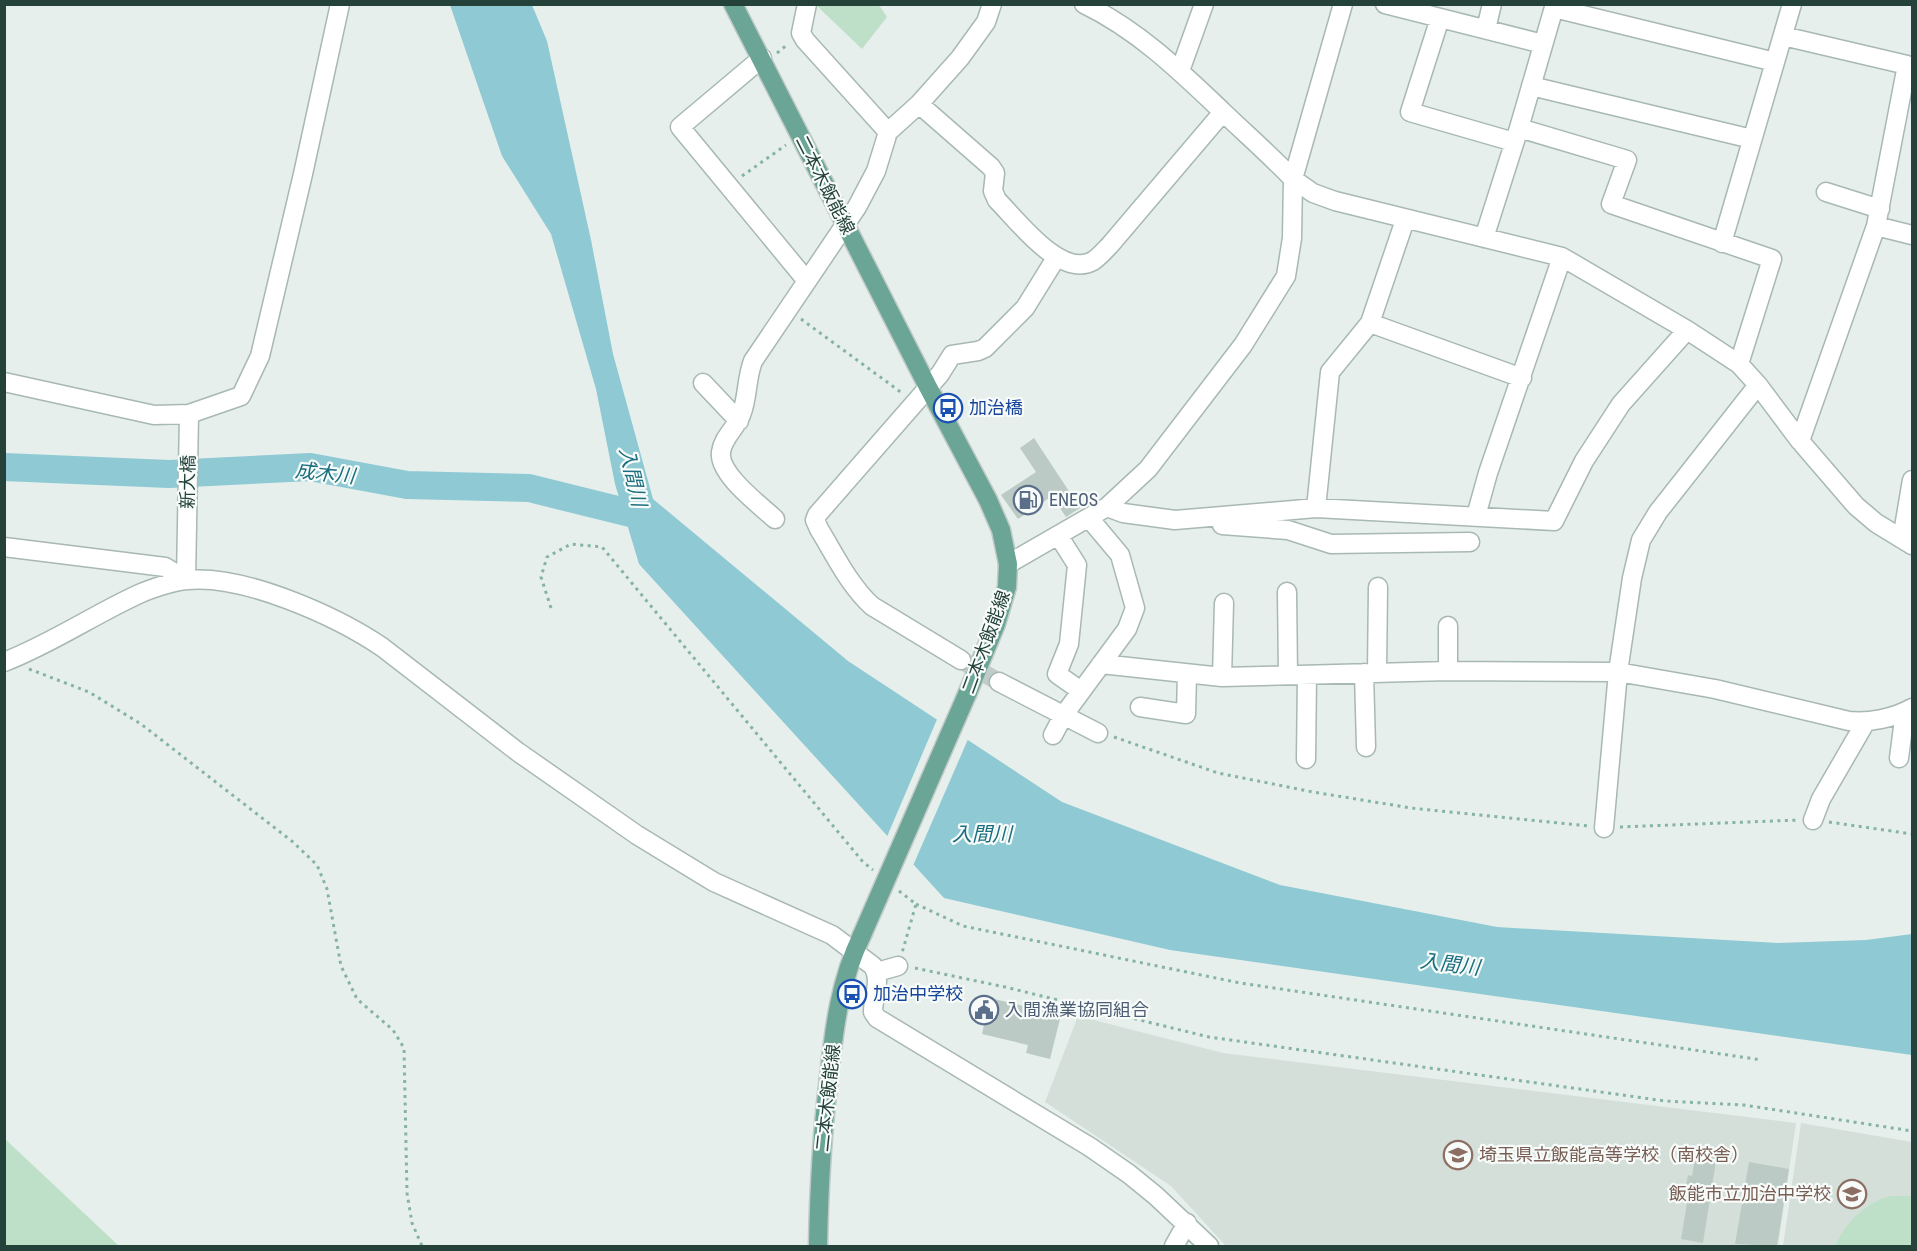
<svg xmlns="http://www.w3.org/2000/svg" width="1917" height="1251" font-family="'Roboto Condensed','Noto Sans JP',sans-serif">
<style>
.built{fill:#d4dfda}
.green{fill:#bfe0c8}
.water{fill:#8ec9d4}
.pier{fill:#e6efeb}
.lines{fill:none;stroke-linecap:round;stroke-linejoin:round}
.river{stroke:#8ec9d4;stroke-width:28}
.building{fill:#bbcac4}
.minor-tunnel{stroke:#bfccc8;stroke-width:18;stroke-dasharray:18 9;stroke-linecap:butt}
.minor-casing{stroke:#a8b8b2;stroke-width:21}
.major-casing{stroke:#c2cac8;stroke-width:21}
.path{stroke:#86b3a5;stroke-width:3;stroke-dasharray:3 4.5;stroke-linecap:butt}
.minor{stroke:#fff;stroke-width:18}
.major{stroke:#6aa596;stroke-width:18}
.major-bridge-casing{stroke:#c2cac8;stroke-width:21;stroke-linecap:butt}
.major-bridge{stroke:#6aa596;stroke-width:18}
.labels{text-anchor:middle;stroke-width:4.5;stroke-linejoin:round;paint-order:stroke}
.street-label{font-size:18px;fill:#24423a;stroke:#f7fbf9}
.transit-label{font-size:18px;fill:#164399;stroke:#f7fbf9;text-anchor:start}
.service-label{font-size:18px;fill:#4e5e75;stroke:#f7fbf9;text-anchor:start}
.education-label{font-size:18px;fill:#785e54;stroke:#f7fbf9;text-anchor:start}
.water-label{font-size:20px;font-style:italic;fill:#1c6f80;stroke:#f7fbf9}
</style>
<rect width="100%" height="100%" fill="#e6efeb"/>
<path class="built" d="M 1078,1016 L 1223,1053 L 1796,1123 L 1778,1246 L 1226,1246 L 1171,1186 L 1045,1102 Z
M 1801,1123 L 1912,1142 L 1912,1246 L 1783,1246 Z"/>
<path class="green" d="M 816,5 L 879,5 L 887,17 L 862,49 Z
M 4,1139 L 5,1139 L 119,1246 L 5,1246 Z
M 1890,1196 L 1912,1196 L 1912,1246 L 1835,1246 C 1846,1222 1864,1204 1890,1196 Z"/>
<path class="water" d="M 450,5 L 532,5 L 547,41 L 591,240 L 613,354 L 653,499 L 848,661 L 1062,802 L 1280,885 L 1497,927 L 1778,943 L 1866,940 L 1912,934 L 1912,1055 L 1170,950 L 944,898 L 639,564 L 615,484 L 596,389 L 551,234 L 502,156 Z"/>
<path class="pier" d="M 938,717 L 969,737 L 912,868 L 886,839 Z"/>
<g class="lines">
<path class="river" d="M 4,467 L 169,474 L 310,467 L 407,485 L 529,488 L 642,516"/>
</g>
<path class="building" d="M 1034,438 L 1080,508 L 1066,517 L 1052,496 L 1018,519 L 1001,495 L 1036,472 L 1020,448 Z
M 990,998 L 1061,1015 L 1050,1059 L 1026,1053 L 1028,1045 L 982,1034 Z
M 1696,1152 L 1717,1155 L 1703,1243 L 1681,1239 L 1688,1197 L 1684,1196 L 1688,1175 L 1692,1176 Z
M 1749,1162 L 1789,1169 L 1777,1246 L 1735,1244 Z"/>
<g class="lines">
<path class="minor-tunnel" d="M 961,660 L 999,682"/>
<g class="minor-casing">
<path id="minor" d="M 807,4 L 801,33 L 805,40 L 888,132
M 1084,4 C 1138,30 1180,71 1223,112 C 1246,134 1271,156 1293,179 L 1313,193 L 1335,201 L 1562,257 L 1687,330 L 1739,364 L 1758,385 L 1800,441 L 1856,506 L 1876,523 L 1912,545
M 1385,4 L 1543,44
M 1554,8 L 1775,62
M 1440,18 L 1410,112 L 1514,142
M 1486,29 L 1492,4
M 1783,36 L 1907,65 L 1876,226 L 1800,441
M 762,58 L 680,127 L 807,281
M 1180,71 L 1204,4
M 1531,86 L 1752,139
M 919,104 L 991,167 L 995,173 L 993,191 L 997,200 C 1017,220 1061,279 1093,261 C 1099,257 1105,250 1110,245 L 1223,112
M 1519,128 L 1627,160 L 1611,204 L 1772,259 L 1739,364
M 1826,192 L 1880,209
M 1876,226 L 1912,235
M 1484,238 L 1519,128 L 1555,4
M 1722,243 L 1792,4
M 1370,323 L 1522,378
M 4,382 L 154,415 L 189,414
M 703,383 L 739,421
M 1107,507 L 1123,513 L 1175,520 L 1316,508 L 1554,521 L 1584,461 L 1621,404 L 1687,330
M 1316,508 L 1330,372 L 1370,323 L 1405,220
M 1476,516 L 1488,473 L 1562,257
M 775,519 C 760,505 718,474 721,452 C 723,437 736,428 741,415 C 748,398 746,379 753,361 L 857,207 L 876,171 L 888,132 L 919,104 L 960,58 L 986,22 L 992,4
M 1222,525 L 1288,530 L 1331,544 L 1470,542
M 1058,535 L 1077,565 L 1069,644 L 1057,674 L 1081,691
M 1902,539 L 1912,480
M 4,547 L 165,567 L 186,580
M 1008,564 L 1107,507 L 1148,469 L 1243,345 L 1286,276 L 1292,238 L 1293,179 L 1343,4
M 186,580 L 189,414 L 241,396 L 260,356 L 303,174 L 340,4
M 1287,592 L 1288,675
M 1448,626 L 1448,671
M 961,660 L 872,606 C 849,585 835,555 819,529 L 815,520 L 817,515 L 940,374 L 952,355 L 978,351 L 985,348 L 1025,308 L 1056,258
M 4,662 C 51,644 93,615 139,594 C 150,589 174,581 187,580 C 243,574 336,616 382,647 L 518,752 L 637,835 L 714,882 L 832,935 L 873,966 C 882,981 873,996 873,1012 L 877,1018 L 1090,1147 L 1129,1174 L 1156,1196 L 1209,1246
M 1101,664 L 1222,677 L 1448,671 L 1618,672 L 1715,689 L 1849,721 C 1870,723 1894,718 1912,708
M 1377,672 L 1378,587
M 1364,673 L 1366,747
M 1222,677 L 1224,603
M 999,682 L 1098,733
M 1140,707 L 1186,714 L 1187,674
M 1053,735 L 1063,716 L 1127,629 L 1135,608 L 1120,555 L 1089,518
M 1899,758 L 1905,712
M 1306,759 L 1307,675
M 1813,820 L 1821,799 L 1865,723
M 1604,828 L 1618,672 L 1632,578 L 1641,540 L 1658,512 L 1758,385
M 877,972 L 898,966
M 1174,1246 L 1187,1223"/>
</g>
<g class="major-casing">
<path id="major" d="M 733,4 L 928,387 L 988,500 L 1001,530 L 1008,564 L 1007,587 L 996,624 L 968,692
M 818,1246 C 819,1190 822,1133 829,1077 C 834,1028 840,980 862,935"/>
</g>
<path class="path" d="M 777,53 L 788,44
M 742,176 L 786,145
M 801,319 L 902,393
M 551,608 L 541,577 L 547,557 L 571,544 L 602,547 L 863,862 L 873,870
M 29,669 L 89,692 L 141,724 L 293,842 L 317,865 L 327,889 L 341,966 L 357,999 L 393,1030 L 404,1048 L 407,1193 L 412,1223 L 422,1246
M 1114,737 L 1218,773 L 1313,792 L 1411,808 L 1589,826
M 1829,822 L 1912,834
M 1620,827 L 1799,820
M 899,891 L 916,904 L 902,953
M 916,904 L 963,926 L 1240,983 L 1762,1060
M 915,968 L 1005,987 L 1209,1037 L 1665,1101 L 1744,1105 L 1912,1131"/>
<use href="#minor" class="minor"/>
<use href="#major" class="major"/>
<g class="major-bridge-casing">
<path id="major-bridge" d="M 862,935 L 968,692"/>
</g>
<use href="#major-bridge" class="major-bridge"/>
</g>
<defs>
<g id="bus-ring" transform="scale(1.5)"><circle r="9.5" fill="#f7fbf9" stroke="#1a4fb4" stroke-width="1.5"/><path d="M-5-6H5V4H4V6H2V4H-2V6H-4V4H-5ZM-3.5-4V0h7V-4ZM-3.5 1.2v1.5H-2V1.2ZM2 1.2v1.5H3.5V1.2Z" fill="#1a4fb4"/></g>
<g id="fuel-ring" transform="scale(1.5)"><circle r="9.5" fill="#f7fbf9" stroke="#5c6f8a" stroke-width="1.5"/><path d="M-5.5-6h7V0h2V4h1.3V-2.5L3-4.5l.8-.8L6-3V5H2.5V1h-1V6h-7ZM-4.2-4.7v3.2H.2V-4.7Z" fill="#5c6f8a"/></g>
<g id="civic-ring" transform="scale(1.5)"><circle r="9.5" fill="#f7fbf9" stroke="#5c6f8a" stroke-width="1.5"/><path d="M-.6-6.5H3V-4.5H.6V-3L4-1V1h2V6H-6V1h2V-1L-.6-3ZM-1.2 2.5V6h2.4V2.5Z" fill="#5c6f8a"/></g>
<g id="school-ring" transform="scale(1.5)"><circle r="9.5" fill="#f7fbf9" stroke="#8d6e63" stroke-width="1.5"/><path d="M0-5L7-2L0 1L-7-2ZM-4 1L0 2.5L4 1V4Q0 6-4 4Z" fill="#8d6e63"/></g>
</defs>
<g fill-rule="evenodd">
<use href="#bus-ring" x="948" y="408"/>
<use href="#fuel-ring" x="1028" y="500"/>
<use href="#bus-ring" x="852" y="994"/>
<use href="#civic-ring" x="984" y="1010"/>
<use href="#school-ring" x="1458" y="1155"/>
<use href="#school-ring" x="1852" y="1194"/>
</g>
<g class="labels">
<g class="street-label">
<text transform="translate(825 185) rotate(63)" y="6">二本木飯能線</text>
<text transform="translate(188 482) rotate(-89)" y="6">新大橋</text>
<text transform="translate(986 642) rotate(-70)" y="6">二本木飯能線</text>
<text transform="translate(828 1098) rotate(-84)" y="6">二本木飯能線</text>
</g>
<g class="transit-label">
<text x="969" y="414">加治橋</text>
<text x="873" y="1000">加治中学校</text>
</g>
<g class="service-label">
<text x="1049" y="506">ENEOS</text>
<text x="1005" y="1016">入間漁業協同組合</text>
</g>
<g class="education-label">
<text x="1479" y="1161">埼玉県立飯能高等学校（南校舎）</text>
<text x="1831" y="1200" text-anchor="end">飯能市立加治中学校</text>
</g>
<g class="water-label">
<text transform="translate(325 473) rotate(6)" y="7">成木川</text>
<text transform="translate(633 477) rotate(77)" y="7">入間川</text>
<text x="982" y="841">入間川</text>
<text transform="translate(1450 964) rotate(7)" y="7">入間川</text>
</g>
</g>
<rect width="1917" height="1251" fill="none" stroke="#24423a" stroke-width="12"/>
</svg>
